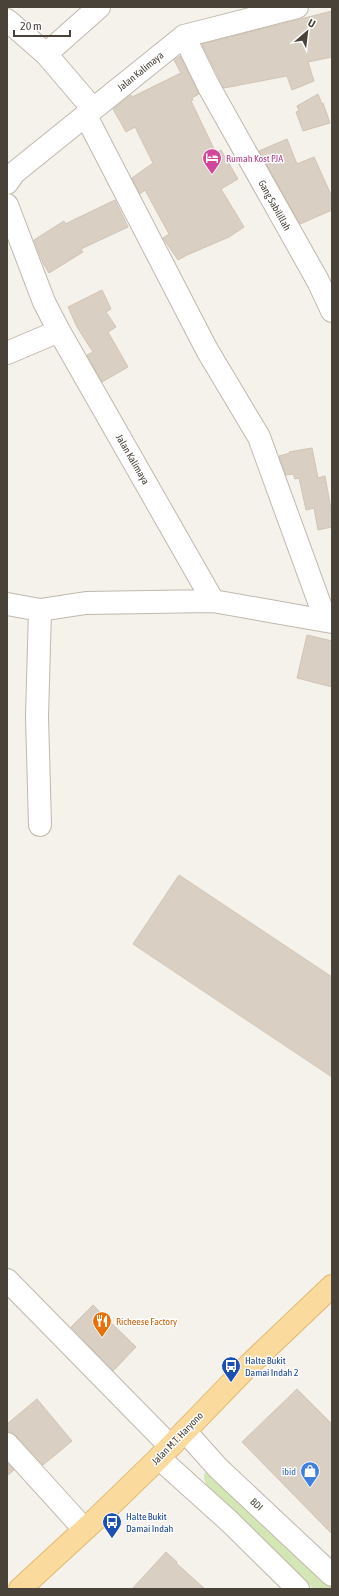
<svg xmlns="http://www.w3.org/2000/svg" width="339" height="1596" font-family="'Asap Condensed',sans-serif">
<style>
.green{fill:#d3e7b5}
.building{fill:#d9cfc3;stroke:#d1c4b4}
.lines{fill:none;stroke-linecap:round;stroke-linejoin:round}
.minor-casing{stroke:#c0b8ad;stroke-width:24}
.major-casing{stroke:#e1b86d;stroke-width:24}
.minor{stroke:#fff;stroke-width:22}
.major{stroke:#fbdb9d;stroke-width:22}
.labels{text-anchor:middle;stroke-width:3;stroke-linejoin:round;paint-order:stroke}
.street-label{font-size:10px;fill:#494239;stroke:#fff}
.hotel-label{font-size:10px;fill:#b23c85;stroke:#fff;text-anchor:start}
.food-label{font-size:10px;fill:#c56008;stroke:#fff;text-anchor:start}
.transit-label{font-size:10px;fill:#164399;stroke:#fff;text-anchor:start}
.shop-label{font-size:10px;fill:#366cbe;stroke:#fff;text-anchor:end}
</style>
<rect width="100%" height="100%" fill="#f5f1eb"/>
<path class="green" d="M 207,1471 L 332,1583 L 332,1589 L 313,1589 L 207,1486 C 204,1480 202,1476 207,1471 Z"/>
<path class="building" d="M 332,11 L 332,57 L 308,62 L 314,81 L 292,90 L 287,76 L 224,88 L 202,44 Z
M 180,56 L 199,94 L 192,98 L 193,100 L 191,101 L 216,153 L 221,150 L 238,179 L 221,189 L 244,227 L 229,237 L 187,255 L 178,260 L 163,238 L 169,234 L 145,190 L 140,194 L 132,178 L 153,163 L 135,127 L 126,132 L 113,109 L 131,95 L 132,97 L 181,73 L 174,60 Z
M 318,94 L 322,104 L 323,103 L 330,123 L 303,131 L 296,112 L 299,111 L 297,106 Z
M 287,139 L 297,164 L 314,157 L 332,197 L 332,210 L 300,224 L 259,151 Z
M 115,200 L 128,227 L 81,249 L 83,252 L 49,273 L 43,263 L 34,240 L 64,221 L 65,224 Z
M 102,290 L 111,309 L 106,312 L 116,327 L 108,332 L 128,367 L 102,382 L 87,355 L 93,352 L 77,327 L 68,307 Z
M 312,448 L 318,478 L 325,476 L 332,515 L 332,527 L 318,530 L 314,508 L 306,510 L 299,478 L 295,479 L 293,474 L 286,475 L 279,456 L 290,453 L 289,452 Z
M 307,635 L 332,641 L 332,687 L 297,678 Z
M 179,875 L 332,977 L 332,1077 L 133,944 Z
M 93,1305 L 136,1347 L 113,1371 L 71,1327 Z
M 297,1389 L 332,1424 L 332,1534 L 242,1442 Z
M 37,1399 L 72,1441 L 43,1465 L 16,1436 L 11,1432 L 7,1432 L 7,1424 Z
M 7,1463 L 14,1470 L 7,1476 Z
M 166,1552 L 177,1562 L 176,1563 L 205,1589 L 132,1589 Z"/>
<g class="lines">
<g class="minor-casing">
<path id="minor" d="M 7,20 L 46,54 L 93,109
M 184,36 L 209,87 L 318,281 L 332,311
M 46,54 L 99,7
M 86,116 L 207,350 L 259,437 L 326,621
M 7,183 L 14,173 L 184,36 L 297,7
M 7,205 L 44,302 L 59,331 L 213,601
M 7,353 L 59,331
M 7,604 L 40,610 L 86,603 L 213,601 L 332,622
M 40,825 L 37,717 L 40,610
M 7,1280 L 170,1446
M 185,1431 L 218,1468 L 332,1575
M 7,1444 L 84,1529
M 159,1458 L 230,1522 L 298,1589"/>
</g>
<g class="major-casing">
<path id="major" d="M 20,1589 L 96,1519 L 159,1458 L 249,1365 L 332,1286"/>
</g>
<use href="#minor" class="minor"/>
<use href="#major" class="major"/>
</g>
<defs>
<g id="hotel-pin" transform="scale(1)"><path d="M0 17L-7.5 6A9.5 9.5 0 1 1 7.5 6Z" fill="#d1479c" stroke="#fff"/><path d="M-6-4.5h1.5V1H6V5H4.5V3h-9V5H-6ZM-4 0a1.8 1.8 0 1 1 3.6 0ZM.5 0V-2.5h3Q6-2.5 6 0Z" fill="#fff"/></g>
<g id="restaurant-pin" transform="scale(1)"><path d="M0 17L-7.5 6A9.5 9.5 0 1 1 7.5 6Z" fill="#e8710a" stroke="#fff"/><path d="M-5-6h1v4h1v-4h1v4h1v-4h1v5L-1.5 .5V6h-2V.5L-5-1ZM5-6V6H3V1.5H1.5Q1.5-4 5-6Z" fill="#fff"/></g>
<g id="bus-pin" transform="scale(1)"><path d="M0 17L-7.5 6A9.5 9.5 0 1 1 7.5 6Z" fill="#1a4fb4" stroke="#fff"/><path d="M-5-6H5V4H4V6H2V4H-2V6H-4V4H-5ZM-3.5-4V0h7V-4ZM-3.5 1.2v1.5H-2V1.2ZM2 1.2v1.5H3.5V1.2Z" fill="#fff"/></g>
<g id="shop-pin" transform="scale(1)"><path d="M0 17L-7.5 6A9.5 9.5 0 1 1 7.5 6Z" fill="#3f7fe0" stroke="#fff"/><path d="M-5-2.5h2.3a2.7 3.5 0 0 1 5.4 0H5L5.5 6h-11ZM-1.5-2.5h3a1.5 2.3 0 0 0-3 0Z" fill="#fff"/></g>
</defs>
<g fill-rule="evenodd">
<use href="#hotel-pin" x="212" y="158"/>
<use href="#restaurant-pin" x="102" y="1321"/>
<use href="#bus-pin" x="231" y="1366"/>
<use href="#shop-pin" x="310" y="1471"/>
<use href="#bus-pin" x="112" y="1522"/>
</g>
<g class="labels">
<g class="street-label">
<text transform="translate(140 71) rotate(-39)" y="4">Jalan Kalimaya</text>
<text transform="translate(275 205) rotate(61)" y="4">Gang Sabilillah</text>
<text transform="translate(133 459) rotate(60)" y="4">Jalan Kalimaya</text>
<text transform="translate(177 1438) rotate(-46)" y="4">Jalan M.T. Haryono</text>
<text transform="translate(257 1504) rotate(43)" y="4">BDI</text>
</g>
<g class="hotel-label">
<text x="226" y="162">Rumah Kost PJA</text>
</g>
<g class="food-label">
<text x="116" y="1325">Richeese Factory</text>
</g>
<g class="transit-label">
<text x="245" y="1364">Halte Bukit<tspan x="245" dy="12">Damai Indah 2</tspan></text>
<text x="126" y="1520">Halte Bukit<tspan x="126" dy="12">Damai Indah</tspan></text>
</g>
<g class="shop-label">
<text x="296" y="1475">ibid</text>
</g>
</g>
<rect width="339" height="1596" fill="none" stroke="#494239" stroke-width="16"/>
<g transform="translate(307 32) rotate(28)" stroke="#ffffff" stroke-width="3" paint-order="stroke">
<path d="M0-3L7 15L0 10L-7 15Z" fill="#494239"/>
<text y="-6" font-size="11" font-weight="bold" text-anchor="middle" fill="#494239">U</text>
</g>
<path d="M14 30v6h56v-6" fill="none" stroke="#494239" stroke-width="2"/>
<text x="20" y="30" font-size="12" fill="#494239" stroke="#ffffff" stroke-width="3" paint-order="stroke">20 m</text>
</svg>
